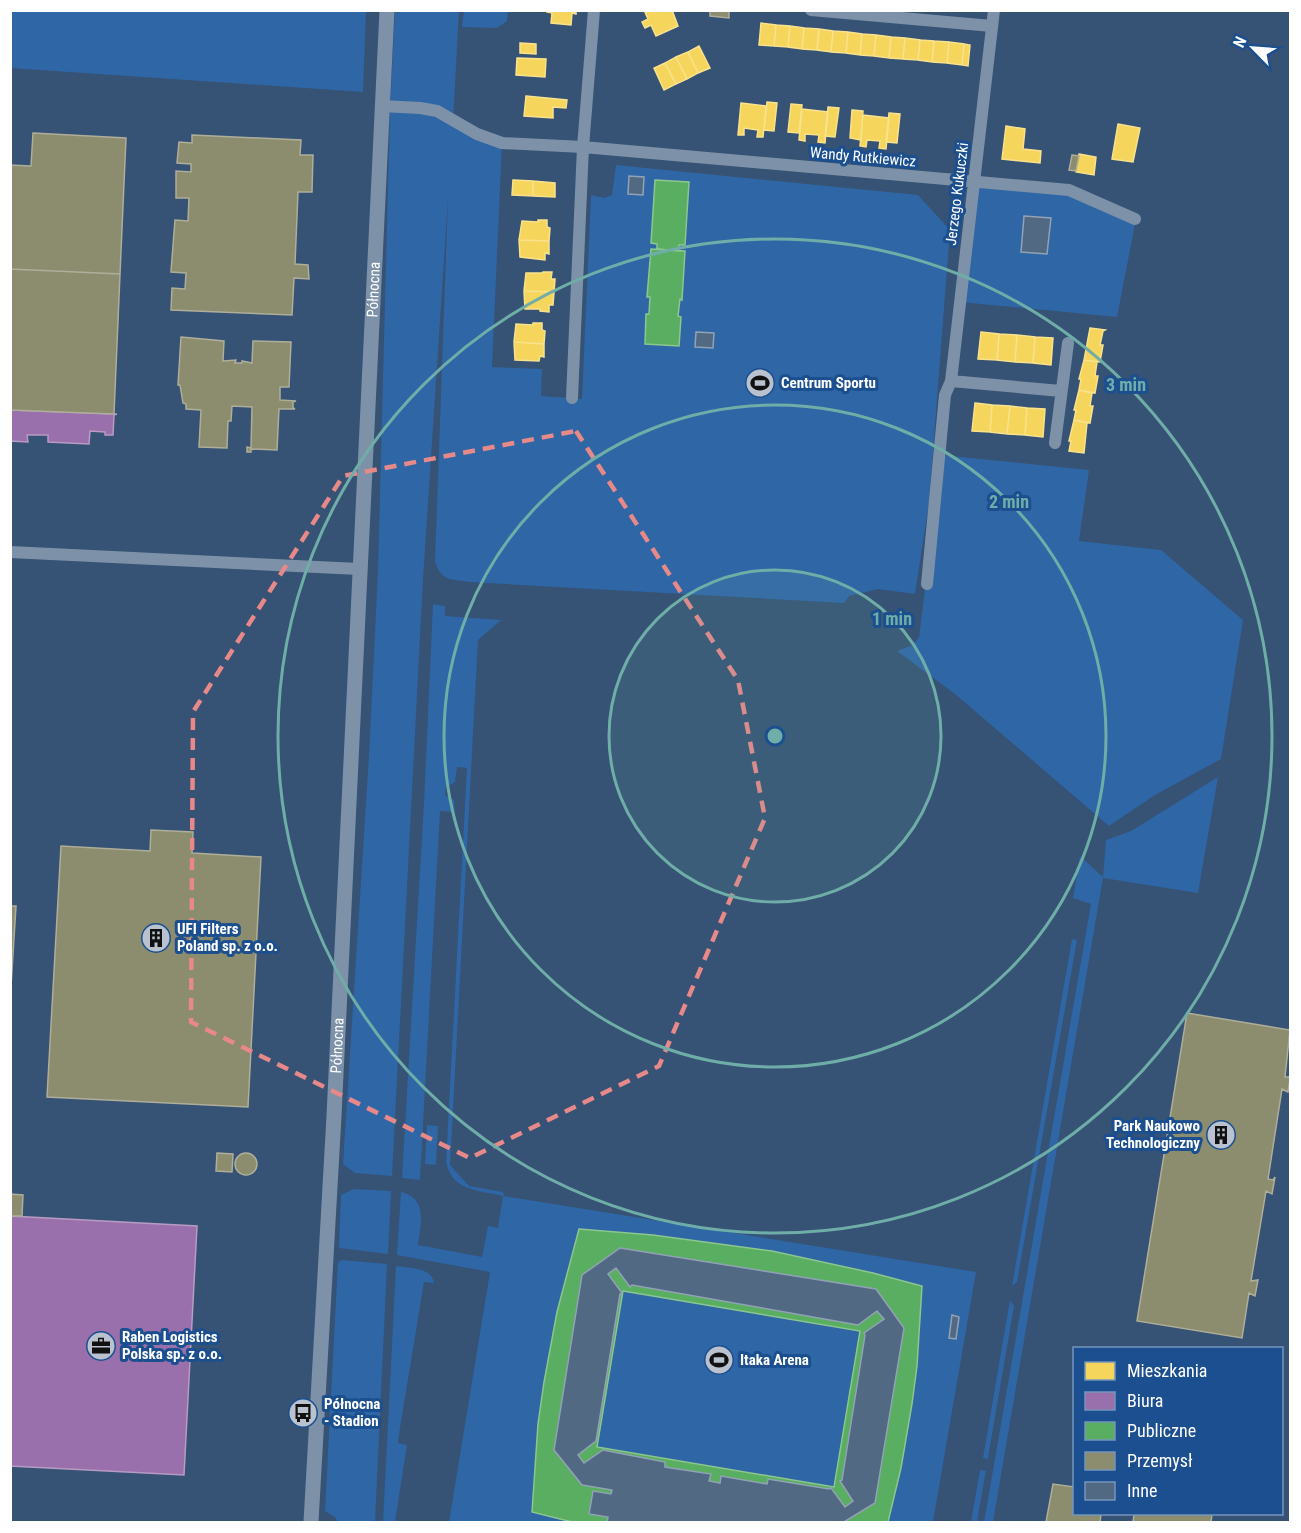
<svg xmlns="http://www.w3.org/2000/svg" width="1301" height="1533" font-family="'Roboto Condensed',sans-serif">
<style>
.green{fill:#2f66a5}
.homes{fill:#f6d55c;stroke:#f9e28d;stroke-width:1.5}
.offices{fill:#9970ab;stroke:#b89bc4;stroke-width:1.5}
.public{fill:#5aae61;stroke:#8cc690;stroke-width:1.5;fill-rule:evenodd}
.industry{fill:#8c8c6e;stroke:#aeae9a;stroke-width:1.5}
.building{fill:#526984;stroke:#92a2b6;stroke-width:1.5;fill-rule:evenodd}
.lines{fill:none;stroke-linecap:round;stroke-linejoin:round}
.minor{stroke:#7d92a8;stroke-width:12}
.tertiary{stroke:#7d92a8;stroke-width:15}
.marked{fill:none;stroke:#e88989;stroke-width:4.5;stroke-dasharray:12 8;stroke-linejoin:round}
.ring{fill:none;stroke:#6fada8;stroke-width:3}
.labels{text-anchor:middle;stroke-width:6;stroke-linejoin:round;paint-order:stroke}
.street-label{font-size:15px;fill:#fff;stroke:#1b4f8f}
.poi-label{font-size:15px;font-weight:bold;fill:#fff;stroke:#1b4f8f;text-anchor:start}
.centre{fill:#6fada8;stroke:#1b4f8f;stroke-width:3}
.ring-label{font-size:18px;text-anchor:middle;font-weight:bold;fill:#6fada8;stroke:#1b4f8f;stroke-width:6;stroke-linejoin:round;paint-order:stroke}
</style>
<rect width="100%" height="100%" fill="#365274"/>
<path class="green" d="M 10,11 L 366,11 L 363,92 L 11,68 Z
M 395,11 L 459,11 L 453,121 L 502,143 L 492,367 L 542,369 L 541,396 L 582,399 L 591,195 L 604,198 L 612,195 L 616,165 L 918,195 L 950,230 L 929,503 L 915,594 L 878,589 L 849,596 L 844,603 L 470,582 C 451,579 441,582 435,561 L 448,199 L 423,579 L 392,1176 L 355,1173 L 343,1164 L 369,756 L 378,570 L 390,111 Z
M 464,11 L 508,11 L 507,21 L 497,28 L 462,27 Z
M 974,182 L 1069,190 L 1136,219 L 1117,317 L 960,302 Z
M 942,455 L 1089,470 L 1079,541 L 1161,550 L 1243,620 L 1221,759 L 1155,795 L 1109,826 L 955,694 L 897,651 L 913,645 L 919,637 Z
M 433,604 L 445,606 L 445,616 L 501,620 L 478,640 L 450,1165 L 469,1186 L 503,1192 L 504,1196 L 976,1272 L 933,1522 L 449,1522 L 490,1272 L 397,1255 L 401,1192 C 428,1198 421,1225 418,1245 L 482,1257 L 488,1226 L 498,1228 L 503,1196 C 480,1190 452,1192 446,1162 L 467,768 L 457,767 L 455,782 L 446,787 L 445,795 L 454,800 L 455,812 L 440,811 L 420,1180 L 402,1178 L 424,803 Z
M 1218,777 L 1198,893 L 1103,878 L 993,1522 L 984,1522 L 1091,904 L 1073,898 L 1080,856 L 1103,877 L 1106,840 L 1131,831 Z
M 1072,939 L 1077,940 L 1017,1282 L 1012,1286 Z
M 427,1125 L 438,1126 L 436,1165 L 425,1164 Z
M 354,1189 L 391,1191 L 388,1254 L 339,1248 L 341,1195 Z
M 342,1260 L 387,1264 L 375,1522 L 338,1522 L 335,1517 L 325,1511 L 338,1262 Z
M 396,1266 C 409,1268 432,1267 434,1283 L 424,1282 L 400,1428 L 398,1443 L 407,1445 L 395,1522 L 383,1522 Z
M 1010,1300 L 1014,1306 L 977,1522 L 971,1522 L 980,1470 L 986,1471 L 988,1459 L 983,1458 Z"/>
<path class="homes" d="M 548,10 L 576,10 L 576,14 L 572,13 L 571,25 L 551,23 L 552,13 L 547,12 Z
M 644,10 L 672,10 L 678,26 L 656,36 L 651,25 L 645,28 L 642,22 L 648,19 Z
M 761,23 L 776,25 L 774,46 L 759,45 Z
M 776,25 L 790,26 L 788,47 L 774,46 Z
M 790,26 L 804,28 L 802,49 L 788,47 Z
M 804,28 L 819,29 L 817,50 L 802,49 Z
M 819,29 L 833,31 L 831,52 L 817,50 Z
M 833,31 L 848,32 L 846,53 L 831,52 Z
M 848,32 L 862,34 L 860,55 L 846,53 Z
M 862,34 L 876,35 L 874,56 L 860,55 Z
M 876,35 L 891,37 L 889,58 L 874,56 Z
M 891,37 L 905,38 L 903,59 L 889,58 Z
M 905,38 L 920,40 L 918,60 L 903,59 Z
M 920,40 L 934,41 L 932,62 L 918,60 Z
M 934,41 L 949,42 L 947,63 L 932,62 Z
M 949,42 L 964,44 L 962,65 L 947,63 Z
M 520,43 L 536,44 L 536,54 L 520,53 Z
M 964,44 L 970,45 L 968,66 L 962,65 Z
M 699,46 L 710,68 L 698,73 L 688,52 Z
M 688,52 L 698,73 L 687,79 L 676,57 Z
M 676,57 L 687,79 L 676,84 L 665,63 Z
M 517,58 L 546,59 L 545,77 L 516,75 Z
M 665,63 L 676,84 L 664,90 L 654,68 Z
M 526,96 L 567,100 L 566,108 L 553,107 L 553,118 L 524,116 Z
M 767,102 L 777,103 L 774,131 L 764,130 Z
M 741,103 L 766,106 L 763,137 L 757,137 L 758,130 L 744,128 L 744,135 L 738,135 Z
M 791,104 L 802,105 L 799,133 L 788,132 Z
M 828,107 L 839,108 L 835,137 L 825,136 Z
M 802,109 L 828,112 L 825,143 L 818,142 L 819,135 L 805,134 L 805,141 L 799,140 Z
M 852,110 L 863,111 L 861,140 L 850,138 Z
M 889,113 L 900,114 L 897,143 L 886,142 Z
M 863,115 L 889,118 L 886,149 L 879,148 L 880,141 L 867,140 L 866,147 L 860,146 Z
M 1118,124 L 1140,128 L 1133,162 L 1112,159 Z
M 1006,126 L 1025,129 L 1023,149 L 1041,151 L 1040,163 L 1002,159 Z
M 1079,154 L 1096,157 L 1094,175 L 1076,172 Z
M 513,180 L 533,181 L 533,196 L 512,195 Z
M 533,181 L 555,183 L 555,197 L 533,196 Z
M 538,220 L 547,220 L 547,227 L 550,228 L 549,241 L 519,240 L 522,221 L 538,222 Z
M 519,240 L 549,241 L 549,254 L 545,253 L 545,260 L 520,257 Z
M 543,272 L 552,272 L 551,279 L 555,279 L 554,292 L 524,291 L 526,273 L 542,273 Z
M 524,291 L 554,292 L 553,305 L 549,305 L 549,312 L 540,311 L 540,309 L 525,309 Z
M 533,323 L 542,323 L 542,330 L 545,331 L 544,344 L 514,342 L 516,324 L 533,325 Z
M 1090,328 L 1105,330 L 1103,331 L 1100,345 L 1103,345 L 1100,362 L 1084,360 Z
M 981,332 L 999,334 L 997,360 L 978,359 Z
M 999,334 L 1017,335 L 1015,362 L 997,360 Z
M 1017,335 L 1035,337 L 1033,363 L 1015,362 Z
M 1035,337 L 1053,338 L 1051,365 L 1033,363 Z
M 514,342 L 544,344 L 544,357 L 540,356 L 539,361 L 515,360 Z
M 1084,360 L 1097,362 L 1095,376 L 1098,376 L 1095,393 L 1079,390 L 1081,379 L 1079,379 Z
M 1079,390 L 1092,393 L 1090,406 L 1093,406 L 1090,423 L 1074,420 L 1076,410 L 1074,410 Z
M 975,403 L 992,405 L 990,432 L 972,431 Z
M 992,405 L 1010,406 L 1007,434 L 990,432 Z
M 1010,406 L 1027,408 L 1025,435 L 1007,434 Z
M 1027,408 L 1045,409 L 1043,437 L 1025,435 Z
M 1074,420 L 1087,423 L 1084,453 L 1069,451 L 1071,441 L 1069,441 Z"/>
<path class="offices" d="M 10,410 L 114,414 L 117,414 L 114,415 L 113,435 L 105,435 L 105,432 L 90,431 L 89,444 L 48,442 L 48,435 L 27,435 L 28,442 L 10,441 Z
M 10,1216 L 197,1226 L 184,1475 L 10,1466 Z"/>
<path class="public" d="M 655,180 L 689,182 L 685,245 L 679,245 L 678,251 L 657,249 L 657,244 L 651,243 Z
M 651,249 L 685,251 L 682,300 L 680,299 L 678,316 L 681,317 L 679,346 L 645,344 L 646,314 L 649,314 L 650,297 L 647,297 Z
M 579,1229 L 653,1235 L 772,1251 L 873,1273 L 922,1286 L 917,1366 L 912,1404 L 901,1468 L 888,1522 L 572,1522 L 532,1512 L 538,1424 L 544,1382 L 557,1312 ZM 623,1291 L 860,1331 L 834,1487 L 597,1447 Z"/>
<path class="industry" d="M 710,10 L 729,10 L 729,18 L 710,16 Z
M 33,133 L 126,138 L 120,274 L 10,269 L 10,165 L 31,166 Z
M 192,135 L 301,140 L 300,155 L 313,155 L 312,192 L 298,192 L 295,264 L 308,265 L 309,279 L 294,278 L 292,315 L 171,310 L 172,288 L 185,289 L 186,273 L 171,272 L 171,271 L 175,220 L 188,221 L 189,198 L 176,198 L 176,171 L 191,172 L 191,164 L 177,163 L 179,142 L 192,143 Z
M 1072,155 L 1079,156 L 1076,171 L 1069,170 Z
M 10,269 L 120,274 L 114,414 L 10,410 Z
M 181,337 L 224,341 L 223,361 L 236,360 L 235,363 L 242,363 L 242,361 L 252,363 L 253,341 L 291,342 L 289,387 L 280,387 L 280,400 L 296,401 L 293,402 L 293,408 L 295,409 L 279,409 L 277,450 L 251,449 L 251,452 L 247,452 L 247,447 L 251,448 L 252,407 L 232,406 L 231,421 L 228,421 L 227,448 L 199,447 L 201,410 L 186,409 L 186,404 L 183,403 L 180,385 L 178,385 Z
M 151,830 L 193,832 L 192,853 L 261,857 L 248,1107 L 47,1097 L 61,846 L 150,851 Z
M 10,906 L 16,906 L 10,1003 Z
M 1187,1013 L 1290,1030 L 1285,1077 L 1289,1077 L 1290,1075 L 1290,1079 L 1288,1092 L 1282,1089 L 1268,1179 L 1273,1180 L 1275,1177 L 1272,1194 L 1266,1191 L 1251,1281 L 1258,1280 L 1255,1296 L 1249,1293 L 1242,1338 L 1137,1321 Z
M235 1164a11 11 0 1 1 22 0a11 11 0 1 1-22 0Z
M 217,1153 L 233,1154 L 232,1172 L 216,1171 Z
M 10,1194 L 23,1195 L 22,1216 L 10,1216 Z
M 1074,1481 L 1074,1514 L 1101,1514 L 1100,1522 L 1046,1522 L 1053,1484 L 1074,1487 Z
M 1134,1514 L 1212,1514 L 1211,1522 L 1133,1522 Z"/>
<path class="building" d="M 629,176 L 644,177 L 643,195 L 628,194 Z
M 1024,216 L 1051,218 L 1047,254 L 1021,252 Z
M 696,332 L 714,333 L 713,348 L 695,347 Z
M 620,1248 L 876,1289 L 904,1328 L 875,1503 L 844,1522 L 607,1522 L 608,1517 L 589,1514 L 593,1491 L 611,1494 L 612,1490 L 582,1485 L 554,1450 L 582,1275 ZM 616,1268 L 630,1287 L 632,1285 L 858,1325 L 877,1311 L 884,1319 L 864,1333 L 865,1335 L 842,1480 L 840,1481 L 853,1501 L 845,1507 L 831,1488 L 829,1489 L 768,1479 L 767,1484 L 721,1476 L 720,1483 L 709,1481 L 711,1474 L 665,1467 L 665,1462 L 603,1450 L 584,1463 L 578,1455 L 596,1441 L 620,1294 L 622,1293 L 608,1274 Z
M 952,1315 L 959,1317 L 956,1339 L 949,1338 Z"/>
<g class="lines">
<path class="minor" d="M 594,10 L 583,147 L 1069,190 L 1135,219
M 811,10 L 992,26
M 381,106 L 420,108 L 437,111 L 477,134 L 502,143 L 583,147 L 572,398
M 951,381 L 1061,391
M 1055,443 L 1068,343
M 10,552 L 359,569
M 927,584 L 945,395 L 951,381 L 994,10"/>
<path class="tertiary" id="s1" d="M 311,1522 L 334,1116 L 387,10"/>
</g>
<path class="marked" d="M 576,431 L 738,680 L 765,818 L 659,1066 L 470,1158 L 191,1022 L 193,712 L 343,476 Z"/>
<circle cx="775" cy="736" r="166" fill="#6fada8" fill-opacity=".12"/>
<g class="ring">
<circle cx="775" cy="736" r="166"/>
<circle cx="775" cy="736" r="331"/>
<circle cx="775" cy="736" r="497"/>
</g>
<defs>
<g id="stadium-disc" transform="scale(1.5)"><circle r="9.5" fill="#b9c2ce" stroke="#1b4f8f"/><path d="M0-5a6.5 5 0 1 0 0 10a6.5 5 0 1 0 0-10ZM-3.5-1.8h7v3.6h-7Z" fill="#111"/></g>
<g id="building-disc" transform="scale(1.5)"><circle r="9.5" fill="#b9c2ce" stroke="#1b4f8f"/><path d="M-4-6H4V6H1V3H-1V6H-4ZM-2.5-4.3h1.7v1.8h-1.7ZM.8-4.3h1.7v1.8H.8ZM-2.5-1h1.7V.8h-1.7ZM.8-1h1.7V.8H.8Z" fill="#111"/></g>
<g id="office-disc" transform="scale(1.5)"><circle r="9.5" fill="#b9c2ce" stroke="#1b4f8f"/><path d="M-6-3h4V-5.5h4V-3h4V5H-6ZM-1-4.5V-3h2v-1.5ZM-6 0V1H6V0Z" fill="#111"/></g>
<g id="bus-disc" transform="scale(1.5)"><circle r="9.5" fill="#b9c2ce" stroke="#1b4f8f"/><path d="M-5-6H5V4H4V6H2V4H-2V6H-4V4H-5ZM-3.5-4V0h7V-4ZM-3.5 1.2v1.5H-2V1.2ZM2 1.2v1.5H3.5V1.2Z" fill="#111"/></g>
</defs>
<g fill-rule="evenodd">
<use href="#stadium-disc" x="760" y="383"/>
<use href="#building-disc" x="156" y="938"/>
<use href="#building-disc" x="1221" y="1135"/>
<use href="#office-disc" x="101" y="1346"/>
<use href="#stadium-disc" x="719" y="1360"/>
<use href="#bus-disc" x="303" y="1413"/>
</g>
<g class="labels">
<g class="street-label">
<text transform="translate(863 157) rotate(5)" y="5">Wandy Rutkiewicz</text>
<text transform="translate(957 194) rotate(-83)" y="5">Jerzego Kukuczki</text>
<text dy="5" stroke="none"><textPath href="#s1" startOffset="1234">Północna</textPath></text>
<text dy="5" stroke="none"><textPath href="#s1" startOffset="477">Północna</textPath></text>
</g>
<g class="poi-label">
<text x="781" y="388">Centrum Sportu</text>
<text x="177" y="934">UFI Filters<tspan x="177" dy="17">Poland sp. z o.o.</tspan></text>
<text x="1200" y="1131" text-anchor="end">Park Naukowo<tspan x="1200" dy="17">Technologiczny</tspan></text>
<text x="122" y="1342">Raben Logistics<tspan x="122" dy="17">Polska sp. z o.o.</tspan></text>
<text x="740" y="1365">Itaka Arena</text>
<text x="324" y="1409">Północna<tspan x="324" dy="17">- Stadion</tspan></text>
</g>
</g>
<circle cx="775" cy="736" r="9" class="centre"/>
<g class="ring-label">
<text x="1126" y="391">3 min</text>
<text x="1009" y="508">2 min</text>
<text x="892" y="625">1 min</text>
</g>
<rect width="1301" height="1533" fill="none" stroke="#ffffff" stroke-width="24"/>
<rect x="1073" y="1347" width="210" height="168" fill="#1b4f8f" stroke="#7695bc" stroke-width="1.5"/>
<rect x="1085" y="1362" width="30" height="18" fill="#f6d55c" stroke="#7695bc" stroke-width="1.5"/>
<text x="1127" y="1377" font-size="18" fill="#ffffff">Mieszkania</text>
<rect x="1085" y="1392" width="30" height="18" fill="#9970ab" stroke="#7695bc" stroke-width="1.5"/>
<text x="1127" y="1407" font-size="18" fill="#ffffff">Biura</text>
<rect x="1085" y="1422" width="30" height="18" fill="#5aae61" stroke="#7695bc" stroke-width="1.5"/>
<text x="1127" y="1437" font-size="18" fill="#ffffff">Publiczne</text>
<rect x="1085" y="1452" width="30" height="18" fill="#8c8c6e" stroke="#7695bc" stroke-width="1.5"/>
<text x="1127" y="1467" font-size="18" fill="#ffffff">Przemysł</text>
<rect x="1085" y="1482" width="30" height="18" fill="#526984" stroke="#7695bc" stroke-width="1.5"/>
<text x="1127" y="1497" font-size="18" fill="#ffffff">Inne</text>
<g transform="translate(1253 48) rotate(295)" stroke="#1b4f8f" stroke-width="4.5" paint-order="stroke">
<path d="M0-4.5L10 22L0 15L-10 22Z" fill="#ffffff"/>
<text y="-9" font-size="16" font-weight="bold" text-anchor="middle" fill="#ffffff">N</text>
</g>
</svg>
